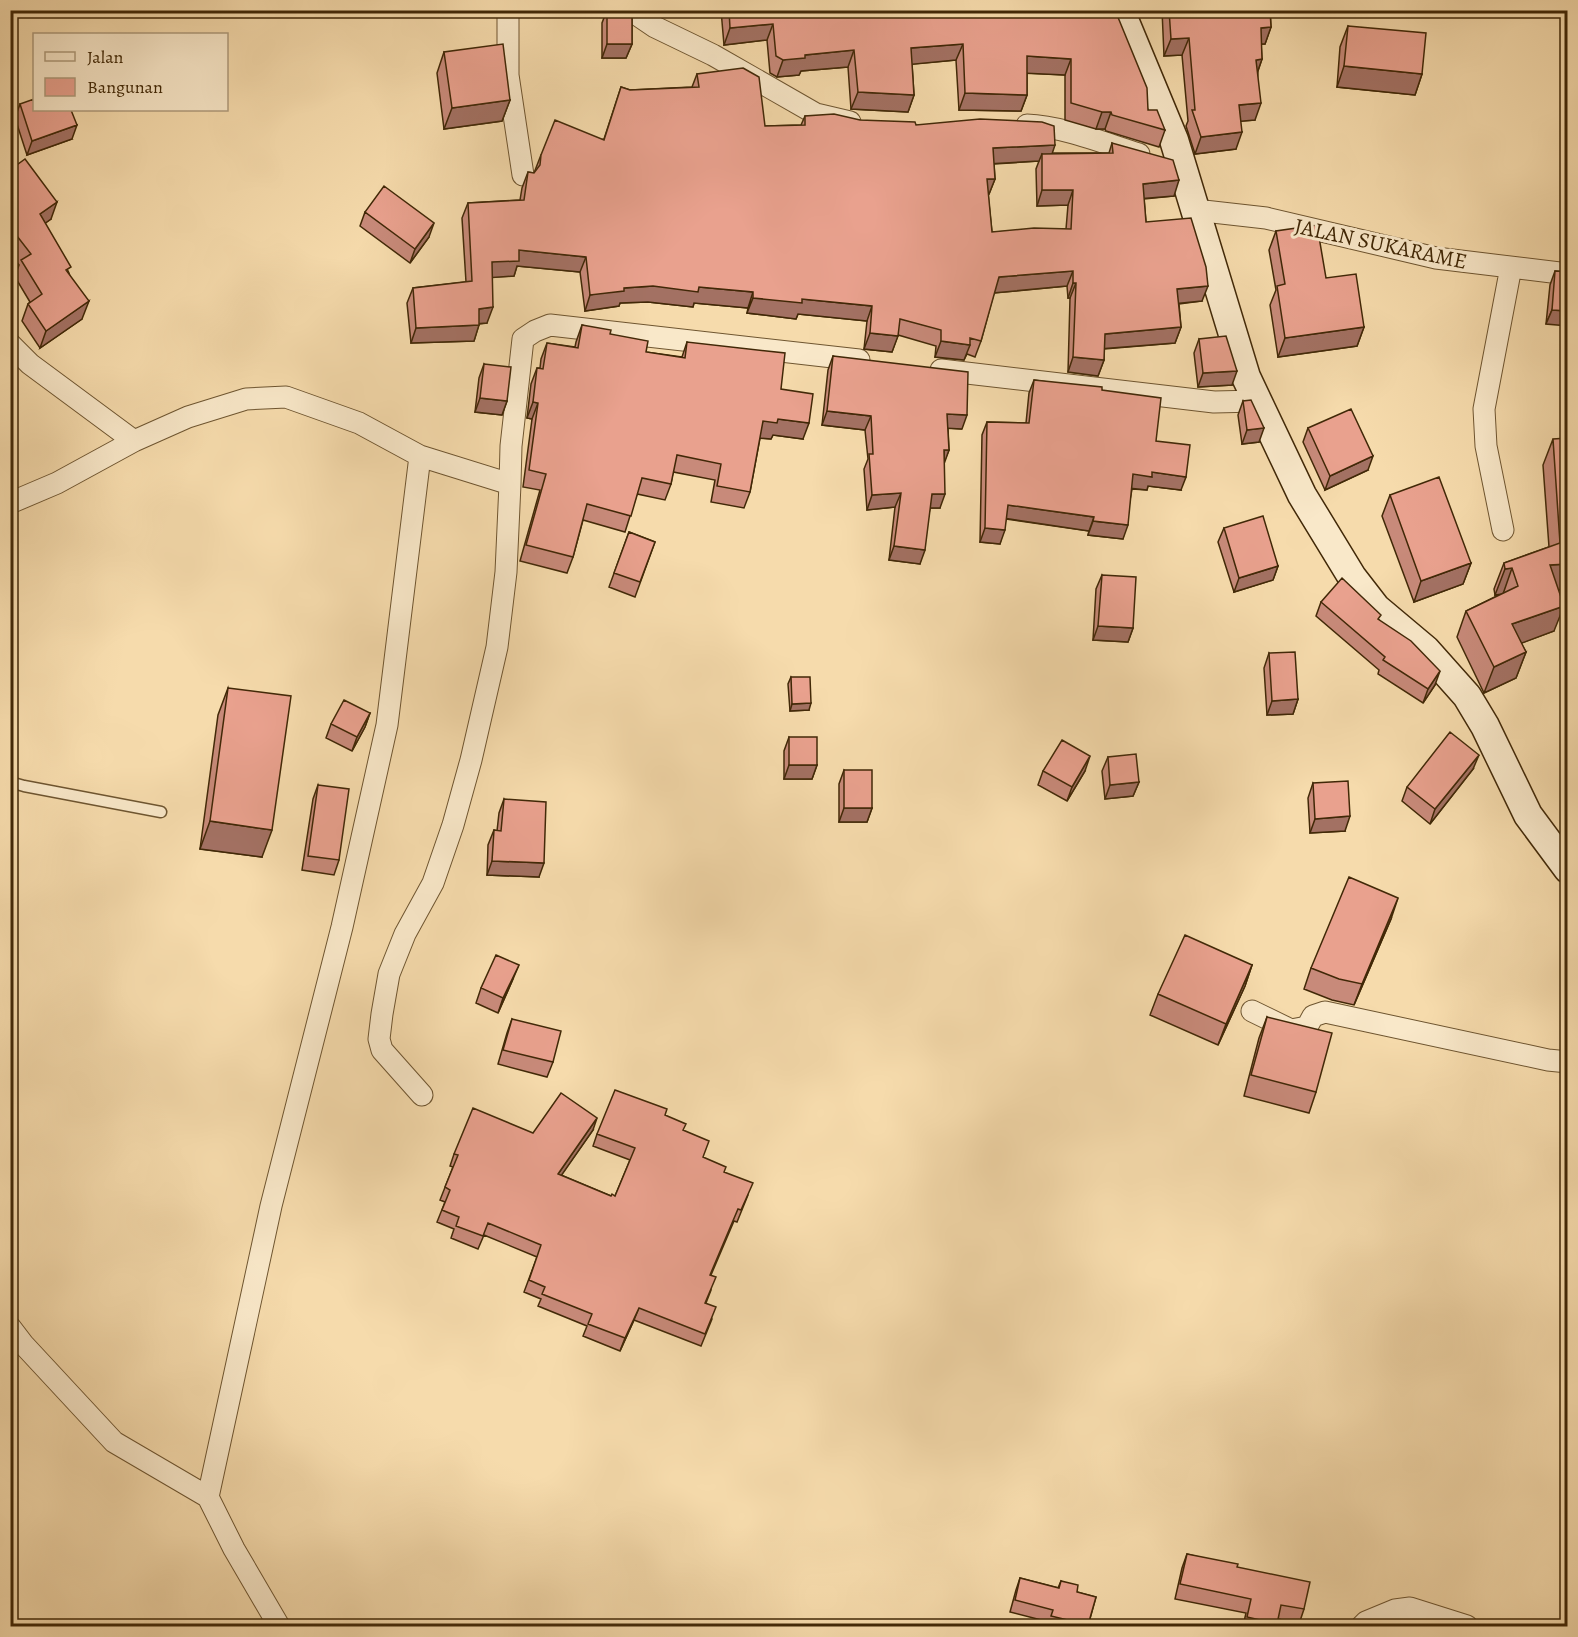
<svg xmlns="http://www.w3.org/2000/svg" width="1578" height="1637" font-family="Alegreya,serif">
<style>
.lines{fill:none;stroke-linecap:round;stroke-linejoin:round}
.lane-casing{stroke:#6e5530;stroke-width:13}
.street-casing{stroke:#6e5530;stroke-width:23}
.secondary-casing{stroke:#412807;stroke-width:31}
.lane{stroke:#f9e8c9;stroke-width:10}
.street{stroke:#f9e8c9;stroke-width:21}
.secondary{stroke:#f9e8c9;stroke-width:28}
.wall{fill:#c88a7a;stroke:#412807;stroke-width:1.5;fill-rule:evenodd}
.shaded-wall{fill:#a37163;stroke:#412807;stroke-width:1.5}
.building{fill:#e9a18e;stroke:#412807;stroke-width:1.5}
.labels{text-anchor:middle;stroke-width:6;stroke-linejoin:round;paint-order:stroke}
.street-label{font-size:22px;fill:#412807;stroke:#f9e8c9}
</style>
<rect width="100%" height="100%" fill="#f6dbac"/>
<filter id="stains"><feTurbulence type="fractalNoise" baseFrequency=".00333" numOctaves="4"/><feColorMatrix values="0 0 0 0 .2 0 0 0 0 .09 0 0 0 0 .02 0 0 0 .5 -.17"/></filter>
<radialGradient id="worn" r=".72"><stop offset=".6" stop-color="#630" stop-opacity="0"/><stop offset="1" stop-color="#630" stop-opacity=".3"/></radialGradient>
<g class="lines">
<g class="lane-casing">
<path id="lane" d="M 10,782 L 24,786 L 161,812"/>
</g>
<g class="street-casing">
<path id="street" d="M 508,10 L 508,75 L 523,175
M 630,10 L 655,27 L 713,55 L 816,114 L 850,122
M 1027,125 C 1062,126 1106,144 1139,154
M 1195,210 L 1266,218 L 1436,258 L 1568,274
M 10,344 L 30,364 L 134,441
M 941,370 L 1214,402 L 1257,401
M 10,503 L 57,483 L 134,441 L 188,417 L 246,399 L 286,397 L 359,423 L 420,456
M 1503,530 L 1486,446 L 1484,409 L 1511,267
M 1252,1011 L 1291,1030 L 1307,1027 L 1313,1016 L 1325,1012 L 1548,1060 L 1568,1062
M 422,1095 L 382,1050 L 379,1039 L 382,1014 L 389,974 L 405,934 L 433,883 L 453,825 L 471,760 L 497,647 L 506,572 L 510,484
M 10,1327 L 23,1344 L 114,1442 L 208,1497
M 279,1626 L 234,1549 L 208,1497 L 271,1206 L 342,927 L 387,725 L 420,456 L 510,484 L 511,446 L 523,339 L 535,331 L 550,325 L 859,360
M 1362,1626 L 1366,1622 L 1395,1610 L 1410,1608 L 1467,1626"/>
</g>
<g class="secondary-casing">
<path id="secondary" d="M 1120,10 L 1174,140 L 1246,377 L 1302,495 L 1352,577 L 1376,608 L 1426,650 L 1467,696 L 1485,726 L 1528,815 L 1568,869"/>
</g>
<use href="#lane" class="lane"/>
<use href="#street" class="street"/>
<use href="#secondary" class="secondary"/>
</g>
<path class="wall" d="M 607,10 L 632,10 L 632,44 L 626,58 L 602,58 L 602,23 Z
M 721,10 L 1115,10 L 1148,110 L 1165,130 L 1159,147 L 1106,131 L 1105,129 L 1096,129 L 1065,120 L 1065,75 L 1027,73 L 1027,95 L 1021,111 L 959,110 L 956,60 L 912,64 L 914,95 L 908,112 L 851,109 L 848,67 L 801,71 L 799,75 L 777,77 L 770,73 L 767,40 L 724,45 Z
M 1162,10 L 1270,10 L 1271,27 L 1265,44 L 1261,44 L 1262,59 L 1258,71 L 1255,120 L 1240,121 L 1236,149 L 1195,154 L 1186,126 L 1188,121 L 1182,55 L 1164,56 Z
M 1348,26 L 1422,74 L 1415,95 L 1337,87 L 1340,47 Z
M 444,52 L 510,100 L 502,121 L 444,129 L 437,73 Z
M 697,74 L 765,126 L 801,125 L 805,116 L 916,125 L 1052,153 L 1109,153 L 1112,143 L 1174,196 L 1144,199 L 1146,222 L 1202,301 L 1179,304 L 1181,327 L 1175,343 L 1104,349 L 1104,360 L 1098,376 L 1068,372 L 1070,298 L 1068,298 L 1067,286 L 994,293 L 981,341 L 975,357 L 967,354 L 964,360 L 935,357 L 936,346 L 898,335 L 892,352 L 864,349 L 867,321 L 798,314 L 796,319 L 747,313 L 748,308 L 694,303 L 693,307 L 648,302 L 620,303 L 619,306 L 585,311 L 580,272 L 517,266 L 514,276 L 492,277 L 487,323 L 479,324 L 474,341 L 411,343 L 407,303 L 413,288 L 466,282 L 462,218 L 468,203 L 520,200 L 522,188 L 528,172 L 534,173 L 541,155 L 604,139 L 621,87 L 630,90 L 692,87 ZM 1039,161 L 1036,169 L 1037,206 L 1068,205 L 1066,229 L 992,232 L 988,194 L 989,194 L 995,179 L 994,164 Z
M 20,104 L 72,139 L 27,155 L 15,118 Z
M 10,170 L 51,219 L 45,223 L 69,273 L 82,319 L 40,348 L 22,321 L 28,304 L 30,302 L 15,277 L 19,265 L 10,253 Z
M 365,212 L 429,237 L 410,263 L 360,226 Z
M 1276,231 L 1326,278 L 1364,327 L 1357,346 L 1278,357 L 1270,305 L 1276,290 L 1269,250 Z
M 1555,271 L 1568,272 L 1546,324 L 1550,285 Z
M 582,325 L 610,334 L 646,352 L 682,357 L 687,342 L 781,389 L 803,439 L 773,435 L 771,439 L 760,438 L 750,492 L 744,508 L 711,502 L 715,480 L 673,472 L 671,484 L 665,500 L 637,494 L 625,532 L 583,520 L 573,557 L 567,573 L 520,561 L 540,490 L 523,487 L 532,419 L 527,418 L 531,384 L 537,368 L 540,368 L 541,359 L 547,343 L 575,347 L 576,342 Z
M 1199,339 L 1232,385 L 1198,387 L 1194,353 Z
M 833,356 L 962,429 L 948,428 L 949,450 L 944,462 L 940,508 L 930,508 L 920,564 L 889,560 L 895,507 L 867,510 L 864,469 L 868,459 L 865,430 L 822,425 L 828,370 Z
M 484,364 L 507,401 L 502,415 L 475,412 L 479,378 Z
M 1034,380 L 1102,390 L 1156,441 L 1181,490 L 1148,486 L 1147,490 L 1132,489 L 1123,539 L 1088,535 L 1089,531 L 1006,519 L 1000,544 L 980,542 L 982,435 L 987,422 L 1026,423 L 1029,393 Z
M 1243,401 L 1259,442 L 1242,444 L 1238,415 Z
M 1308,428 L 1368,470 L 1325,490 L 1303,442 Z
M 1553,439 L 1568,589 L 1558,590 L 1554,631 L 1521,643 L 1526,652 L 1516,678 L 1484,693 L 1457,637 L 1466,611 L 1501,594 L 1495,595 L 1494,589 L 1504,563 L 1549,547 L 1543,465 Z
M 1390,495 L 1471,563 L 1463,584 L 1414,602 L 1382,516 Z
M 1224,528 L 1278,566 L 1273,580 L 1234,592 L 1218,542 Z
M 629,532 L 655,542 L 635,597 L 609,587 Z
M 1102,575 L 1133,628 L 1128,642 L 1093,640 L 1096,589 Z
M 1321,602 L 1379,620 L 1435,685 L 1423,703 L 1378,674 L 1379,670 L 1316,616 Z
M 1269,653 L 1298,699 L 1293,714 L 1267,715 L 1264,668 Z
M 791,677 L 809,710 L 790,711 L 788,684 Z
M 228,688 L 262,857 L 200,849 L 218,715 Z
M 370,713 L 365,727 L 352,751 L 326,738 L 331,724 Z
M 789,737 L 817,765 L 812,779 L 784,779 L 784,751 Z
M 1108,757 L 1139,782 L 1133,796 L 1105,799 L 1102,771 Z
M 1473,769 L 1430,824 L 1402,801 L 1407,787 Z
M 844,770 L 872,808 L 867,822 L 839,822 L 839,784 Z
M 1043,771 L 1085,771 L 1067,801 L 1038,785 Z
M 1313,783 L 1345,831 L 1310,833 L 1308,798 Z
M 318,785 L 339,860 L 334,875 L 302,870 L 313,799 Z
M 504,799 L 539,877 L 487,875 L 488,845 L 494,830 L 497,831 L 499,813 Z
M 1391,919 L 1354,1005 L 1332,1000 L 1304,989 L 1311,968 Z
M 1252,965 L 1245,986 L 1218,1045 L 1150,1015 L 1158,994 Z
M 513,979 L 498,1013 L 476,1003 L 481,988 Z
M 1267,1017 L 1316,1092 L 1309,1113 L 1244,1096 L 1259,1038 Z
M 512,1019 L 553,1062 L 547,1077 L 498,1064 L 507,1033 Z
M 665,1115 L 683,1131 L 703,1158 L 724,1172 L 748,1195 L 737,1222 L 734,1221 L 711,1275 L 711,1290 L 706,1303 L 712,1319 L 701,1346 L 634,1320 L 620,1351 L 583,1336 L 587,1326 L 538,1306 L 541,1299 L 524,1292 L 537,1257 L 484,1235 L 478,1249 L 451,1238 L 454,1229 L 437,1222 L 445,1202 L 440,1200 L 453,1167 L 450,1166 L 454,1154 L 533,1133 L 593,1130 L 561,1175 L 611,1196 L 615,1196 L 630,1160 L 593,1146 L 597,1134 Z
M 1187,1554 L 1237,1567 L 1304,1609 L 1299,1624 L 1278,1619 L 1276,1626 L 1243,1626 L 1246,1613 L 1175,1599 L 1182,1568 Z
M 1020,1578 L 1058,1588 L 1061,1581 L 1077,1592 L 1096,1597 L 1088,1626 L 1047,1626 L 1049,1622 L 1010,1612 L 1016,1590 Z"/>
<path class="shaded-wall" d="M 773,24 L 767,40 L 724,45 L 730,28 Z
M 1271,27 L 1265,44 L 1254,44 L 1261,28 Z
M 1189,38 L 1182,55 L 1164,56 L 1171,39 Z
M 607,44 L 632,44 L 626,58 L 602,58 Z
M 963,44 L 956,60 L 905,65 L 911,48 Z
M 854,50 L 848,67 L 801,71 L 799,75 L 777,77 L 783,60 L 805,55 Z
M 1027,56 L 1071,59 L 1065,75 L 1021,73 Z
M 1262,59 L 1256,76 L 1256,60 Z
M 1344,66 L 1422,74 L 1415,95 L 1337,87 Z
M 858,92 L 914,95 L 908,112 L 851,109 Z
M 965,93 L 1027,95 L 1021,111 L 959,110 Z
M 510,100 L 502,121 L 444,129 L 452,108 Z
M 1261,103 L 1255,120 L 1233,122 L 1239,105 Z
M 1102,112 L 1111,112 L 1105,129 L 1096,129 Z
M 77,125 L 72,139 L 27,155 L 32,141 Z
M 1242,132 L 1236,149 L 1195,154 L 1201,137 Z
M 1055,145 L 1050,160 L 1042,154 L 1039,161 L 987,164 L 993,148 Z
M 987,179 L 995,179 L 989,194 L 981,195 Z
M 1179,180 L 1174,196 L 1137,199 L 1143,184 Z
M 1042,190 L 1073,190 L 1068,205 L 1037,206 Z
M 57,202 L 51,219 L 33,232 L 40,214 Z
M 434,223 L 429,237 L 410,263 L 415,249 Z
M 519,250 L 586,257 L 580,272 L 517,266 L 514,276 L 486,278 L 492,262 Z
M 1073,271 L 1067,286 L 993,293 L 999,277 Z
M 1073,283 L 1076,283 L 1070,298 L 1068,298 Z
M 653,286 L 699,287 L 753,292 L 748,308 L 694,303 L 693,307 L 648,302 L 620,303 L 619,306 L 585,311 L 590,295 L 624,288 Z
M 1208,286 L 1202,301 L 1172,304 L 1177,289 Z
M 753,298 L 802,299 L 872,306 L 867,321 L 798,314 L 796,319 L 747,313 Z
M 89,301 L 82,319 L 40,348 L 46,331 Z
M 493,307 L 487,323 L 474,324 L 479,309 Z
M 1552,310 L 1568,311 L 1568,326 L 1546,324 Z
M 479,325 L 474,341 L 411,343 L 416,328 Z
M 1181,327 L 1175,343 L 1099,349 L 1105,334 Z
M 1364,327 L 1357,346 L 1278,357 L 1285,338 Z
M 870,333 L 898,336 L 892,352 L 864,349 Z
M 941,341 L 970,345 L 964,360 L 935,357 Z
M 1073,357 L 1104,360 L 1098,376 L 1068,372 Z
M 1237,371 L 1232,385 L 1198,387 L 1203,373 Z
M 480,398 L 507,401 L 502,415 L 475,412 Z
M 533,402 L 538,403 L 532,419 L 527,418 Z
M 827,411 L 871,416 L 865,430 L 822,425 Z
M 947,414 L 967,415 L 962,429 L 942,428 Z
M 778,419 L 809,423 L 803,439 L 773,435 L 771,439 L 757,438 L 763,421 Z
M 1264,428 L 1259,442 L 1242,444 L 1247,430 Z
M 944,450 L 949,450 L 944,464 Z
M 1373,456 L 1368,470 L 1325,490 L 1330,476 Z
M 1152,472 L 1186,477 L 1181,490 L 1148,486 L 1147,490 L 1128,488 L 1133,474 Z
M 901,493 L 895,507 L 867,510 L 872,495 Z
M 932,494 L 945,494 L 940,508 L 927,508 Z
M 1008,505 L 1094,517 L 1089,531 L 1003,518 Z
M 1093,521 L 1128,525 L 1123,539 L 1088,535 Z
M 985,528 L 1005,530 L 1000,544 L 980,542 Z
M 894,546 L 925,550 L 920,564 L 889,560 Z
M 1471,563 L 1463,584 L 1414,602 L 1421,581 Z
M 1568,564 L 1568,589 L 1540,591 L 1550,565 Z
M 1278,566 L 1273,580 L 1234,592 L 1239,578 Z
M 1512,568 L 1503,594 L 1495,595 L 1505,569 Z
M 1564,606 L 1554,631 L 1503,650 L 1512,624 Z
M 1098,626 L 1133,628 L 1128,642 L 1093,640 Z
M 1526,652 L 1516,678 L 1484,693 L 1494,667 Z
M 1440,671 L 1435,685 L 1423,703 L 1428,689 Z
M 1298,699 L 1293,714 L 1267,715 L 1272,701 Z
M 811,703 L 809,710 L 790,711 L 792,704 Z
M 370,713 L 365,727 L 352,751 L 357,737 Z
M 1479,755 L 1473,769 L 1430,824 L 1435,809 Z
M 1090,756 L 1085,771 L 1067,801 L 1072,787 Z
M 789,765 L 817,765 L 812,779 L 784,779 Z
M 1139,782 L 1133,796 L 1105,799 L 1110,785 Z
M 844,808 L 872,808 L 867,822 L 839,822 Z
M 1350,816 L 1345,831 L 1310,833 L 1315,819 Z
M 210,821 L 272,830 L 262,857 L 200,849 Z
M 492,861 L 544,863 L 539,877 L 487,875 Z
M 1398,898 L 1391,919 L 1354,1005 L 1362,984 Z
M 519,965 L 513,979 L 498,1013 L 503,998 Z
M 1252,965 L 1245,986 L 1218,1045 L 1226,1024 Z
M 597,1118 L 593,1130 L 554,1186 L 558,1174 Z
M 639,1308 L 634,1320 L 620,1351 L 625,1338 Z"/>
<path class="building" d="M 607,10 L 632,10 L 632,44 L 607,44 Z
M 729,10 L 1115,10 L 1147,88 L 1148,110 L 1157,110 L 1165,130 L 1112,115 L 1111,112 L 1102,112 L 1071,103 L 1071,59 L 1027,56 L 1027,95 L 965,93 L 963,44 L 911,48 L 914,95 L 858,92 L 854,50 L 805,55 L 805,58 L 783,60 L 776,56 L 773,24 L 730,28 Z
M 1169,10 L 1270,10 L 1271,27 L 1261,28 L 1262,59 L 1256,60 L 1261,103 L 1239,105 L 1242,132 L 1201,137 L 1192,110 L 1195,110 L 1189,38 L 1171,39 Z
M 1348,26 L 1426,33 L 1422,74 L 1344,66 Z
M 503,44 L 510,100 L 452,108 L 444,52 Z
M 743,68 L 759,77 L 765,126 L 805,125 L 805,116 L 834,114 L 860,120 L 915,122 L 916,125 L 980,119 L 1042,122 L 1054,126 L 1055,145 L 993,148 L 995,179 L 987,179 L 992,232 L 1034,228 L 1071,229 L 1073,190 L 1042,190 L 1042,154 L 1113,153 L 1112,143 L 1173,160 L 1179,180 L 1143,184 L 1146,222 L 1191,218 L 1206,267 L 1208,286 L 1177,289 L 1181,327 L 1105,334 L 1104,360 L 1073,357 L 1076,283 L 1073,283 L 1073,271 L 999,277 L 981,341 L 970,338 L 970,345 L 941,341 L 941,330 L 900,319 L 898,336 L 870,333 L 872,306 L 802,299 L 802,303 L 753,298 L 753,292 L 699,287 L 698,292 L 653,286 L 624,288 L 624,291 L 590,295 L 586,257 L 519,250 L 519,261 L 492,262 L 493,307 L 479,309 L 479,325 L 416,328 L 413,288 L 472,281 L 468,203 L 524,200 L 528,172 L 534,173 L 540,165 L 541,155 L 555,120 L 604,140 L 621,87 L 630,90 L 699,87 L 697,74 Z
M 34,99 L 34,110 L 71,110 L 77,125 L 32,141 L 20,104 Z
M 25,159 L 57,202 L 40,214 L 71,267 L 66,270 L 89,301 L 46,331 L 28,304 L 42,294 L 21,260 L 31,254 L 10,227 L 10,170 Z
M 384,186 L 434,223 L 415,249 L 365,212 Z
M 1317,225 L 1326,278 L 1356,274 L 1364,327 L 1285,338 L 1277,286 L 1285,284 L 1276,231 Z
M 1555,271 L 1568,272 L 1568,311 L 1552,310 Z
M 582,325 L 611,330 L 610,334 L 648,341 L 646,352 L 685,358 L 687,342 L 785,353 L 781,389 L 813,394 L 809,423 L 778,419 L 777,423 L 763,421 L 750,492 L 717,486 L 721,464 L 677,455 L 671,484 L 642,478 L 631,516 L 587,504 L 573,557 L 526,545 L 546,474 L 529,470 L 538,403 L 533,402 L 537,368 L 543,369 L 547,343 L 578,348 Z
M 1226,336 L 1237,371 L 1203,373 L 1199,339 Z
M 833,356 L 968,372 L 967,415 L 947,414 L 949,450 L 944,450 L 945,494 L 932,494 L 925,550 L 894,546 L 901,493 L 872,495 L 869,454 L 873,454 L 871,416 L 827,411 Z
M 484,364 L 511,367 L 507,401 L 480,398 Z
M 1034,380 L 1102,387 L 1102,390 L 1161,398 L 1156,441 L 1190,445 L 1186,477 L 1152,472 L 1152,477 L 1133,474 L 1128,525 L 1093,521 L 1094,517 L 1008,505 L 1005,530 L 985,528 L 987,422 L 1029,423 Z
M 1251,400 L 1264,428 L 1247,430 L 1243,401 Z
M 1351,409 L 1373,456 L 1330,476 L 1308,428 Z
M 1568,438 L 1568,564 L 1550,565 L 1564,606 L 1512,624 L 1526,652 L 1494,667 L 1466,611 L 1518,586 L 1512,568 L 1505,569 L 1504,563 L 1560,543 L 1553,439 Z
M 1439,477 L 1471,563 L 1421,581 L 1390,495 Z
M 1263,516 L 1278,566 L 1239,578 L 1224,528 Z
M 629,532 L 655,542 L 640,582 L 614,573 Z
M 1102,575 L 1136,577 L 1133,628 L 1098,626 Z
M 1342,578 L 1381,615 L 1378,619 L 1411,641 L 1440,671 L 1428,689 L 1383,660 L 1385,657 L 1321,602 Z
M 1295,652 L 1298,699 L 1272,701 L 1269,653 Z
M 791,677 L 810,677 L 811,703 L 792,704 Z
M 228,688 L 291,696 L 272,830 L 210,821 Z
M 344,700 L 370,713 L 357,737 L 331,724 Z
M 1450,732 L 1479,755 L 1435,809 L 1407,787 Z
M 789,737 L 817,737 L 817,765 L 789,765 Z
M 1062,740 L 1090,756 L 1072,787 L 1043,771 Z
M 1136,754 L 1139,782 L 1110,785 L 1108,757 Z
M 844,770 L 872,770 L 872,808 L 844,808 Z
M 1348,781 L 1350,816 L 1315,819 L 1313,783 Z
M 318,785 L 349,789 L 339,860 L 308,856 Z
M 504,799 L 546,802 L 544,863 L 492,861 L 494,830 L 501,831 Z
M 1349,877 L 1398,898 L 1362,984 L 1339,979 L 1311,968 Z
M 1185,935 L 1252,965 L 1226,1024 L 1158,994 Z
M 496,955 L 519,965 L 503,998 L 481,988 Z
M 1267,1017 L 1332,1033 L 1316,1092 L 1251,1075 Z
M 512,1019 L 561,1031 L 553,1062 L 503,1050 Z
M 615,1090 L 667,1109 L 665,1115 L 686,1124 L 683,1130 L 709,1141 L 703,1157 L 726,1167 L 724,1172 L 753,1183 L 741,1210 L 738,1209 L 710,1275 L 716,1277 L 705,1303 L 716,1307 L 705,1334 L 639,1308 L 625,1338 L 588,1324 L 592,1314 L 542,1294 L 545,1287 L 529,1280 L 541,1245 L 488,1223 L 483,1236 L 456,1226 L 459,1217 L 442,1210 L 450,1190 L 445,1187 L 458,1155 L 454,1154 L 473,1108 L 533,1133 L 561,1093 L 597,1118 L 558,1174 L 611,1196 L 612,1194 L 615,1196 L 635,1148 L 597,1134 Z
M 1187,1554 L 1238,1564 L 1237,1567 L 1310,1582 L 1304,1609 L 1281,1605 L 1277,1624 L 1247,1617 L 1251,1599 L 1180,1584 Z
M 1020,1578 L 1059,1588 L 1061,1581 L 1078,1585 L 1077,1592 L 1096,1597 L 1088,1625 L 1051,1616 L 1053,1610 L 1015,1600 Z"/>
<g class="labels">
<g class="street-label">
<text transform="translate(1381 243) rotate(12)" y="8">JALAN SUKARAME</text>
</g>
</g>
<rect width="1578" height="1637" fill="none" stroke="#f6dbac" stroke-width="36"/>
<rect x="12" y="12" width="1554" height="1613" fill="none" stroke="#412807" stroke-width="3"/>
<rect x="18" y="18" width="1542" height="1601" fill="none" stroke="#412807" stroke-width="1.5"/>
<rect x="33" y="33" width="195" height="78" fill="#f9e8c9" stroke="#af9b7b" stroke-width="1.5"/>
<rect x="45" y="52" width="30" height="9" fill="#f9e8c9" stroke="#af9b7b" stroke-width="1.5"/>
<text x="87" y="63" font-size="18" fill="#412807">Jalan</text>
<rect x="45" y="78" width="30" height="18" fill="#e9a18e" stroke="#af9b7b" stroke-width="1.5"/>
<text x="87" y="93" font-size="18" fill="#412807">Bangunan</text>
<rect width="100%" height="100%" filter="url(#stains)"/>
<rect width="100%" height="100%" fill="url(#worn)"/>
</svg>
